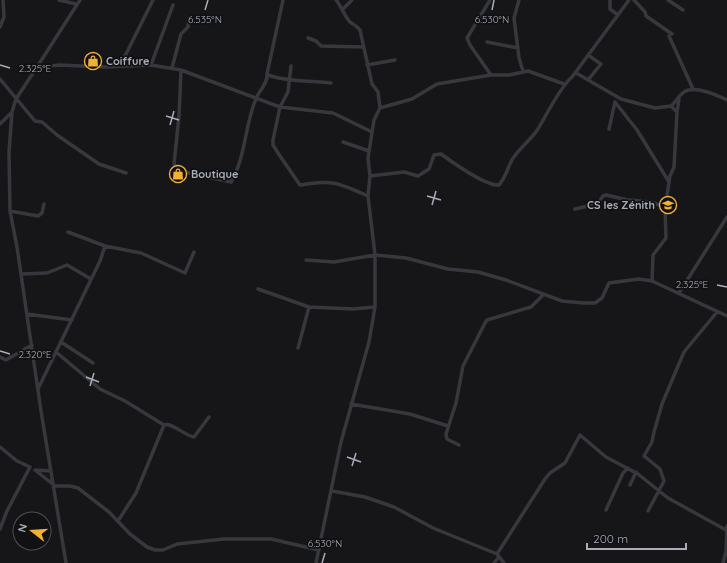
<svg xmlns="http://www.w3.org/2000/svg" width="727" height="563" font-family="Quicksand,sans-serif">
<style>
.lines{fill:none;stroke-linecap:round;stroke-linejoin:round}
.minor{stroke:#37383d;stroke-width:3.5}
.ticks{fill:none;stroke:#a8adb8;stroke-width:1.5}
.labels{text-anchor:middle;stroke-width:3.5;stroke-linejoin:round;paint-order:stroke}
.poi-label{font-size:11px;font-weight:bold;fill:#a8adb8;stroke:#111113;text-anchor:start}
.ticks-label{font-size:10px;text-anchor:middle;fill:#a8adb8;stroke:#111113;stroke-width:3.5;stroke-linejoin:round;paint-order:stroke}
</style>
<rect width="100%" height="100%" fill="#161618"/>
<g class="lines">
<path class="minor" d="M 59,0 L 76,4
M 490,0 L 467,38 L 470,45 L 491,75 L 509,75 L 528,71 L 564,84
M 519,0 L 514,18 L 519,58 L 523,71
M 610,0 L 610,9 L 618,15
M 634,0 L 645,12 L 646,16 L 672,34
M 668,0 L 683,10
M 343,9 L 352,0
M 0,27 L 4,17 L 3,0
M 669,36 L 693,89
M 308,38 L 316,41 L 321,46 L 364,47
M 487,42 L 518,48
M 588,55 L 601,64 L 588,80
M 151,65 L 173,5
M 367,65 L 395,60
M 120,66 L 153,0
M 291,66 L 288,92 L 280,107 L 273,140 L 273,145 L 280,156 L 300,185 C 332,179 339,183 368,196
M 37,67 L 80,0
M 172,68 L 181,34 L 188,27 L 189,18
M 181,70 L 179,116 L 174,164 L 176,167 L 189,173 L 231,182 C 246,157 245,123 256,99 C 259,90 268,84 267,74 L 283,0
M 576,73 L 621,99 L 655,108 L 671,106 L 677,112 L 674,167 L 670,176 L 665,208 L 666,238 L 653,255 L 652,281
M 267,74 C 275,81 319,81 331,83
M 0,79 L 35,121 L 42,122 L 57,135 L 99,164 L 126,173
M 615,102 L 637,130 L 669,182
M 671,106 C 676,102 679,95 684,92 C 694,85 717,95 727,100
M 380,108 L 412,99 L 437,84 L 491,75
M 677,112 L 679,99
M 0,124 L 12,112
M 609,129 L 615,102
M 343,142 L 369,151
M 370,176 L 404,172 L 418,176 L 429,169 L 434,155 L 441,154 C 452,162 486,186 499,185 C 506,177 507,169 512,160 C 519,148 531,140 538,129 C 547,114 560,87 572,77 L 629,0
M 575,209 L 597,204 L 603,196 L 606,195 L 628,200 L 651,202 L 665,207
M 10,211 L 38,216 L 42,213 L 44,204
M 68,232 L 105,246 L 141,253 L 185,273 L 194,252
M 306,260 L 334,262 L 375,255 L 406,258 L 448,269 L 478,272 L 506,280 L 562,301 L 584,303 L 595,303 L 602,298 L 609,283 L 639,279 L 652,281 L 727,316
M 21,274 L 47,273 L 67,265 L 91,279
M 258,289 L 309,307 L 353,309 L 375,307
M 679,293 L 727,217
M 27,314 L 72,320
M 61,342 L 93,363
M 298,348 L 309,307
M 56,352 L 100,389 L 125,401 L 164,425
M 0,357 L 6,360 L 32,345
M 38,389 L 100,261 L 105,246
M 351,404 L 410,414 L 448,426
M 459,445 L 447,439 L 446,434 L 456,403 L 463,366 L 485,323 L 487,320 L 531,307 L 543,295
M 0,447 L 17,461 L 30,467
M 35,470 L 55,486 L 70,486 L 78,488 L 109,512 L 130,534 L 147,547 L 155,550 L 163,550 L 177,544 L 224,539 L 271,539 L 319,550
M 36,470 L 51,471
M 630,485 L 636,472
M 332,491 L 365,497 L 394,507 L 433,528 L 497,554 L 504,563
M 606,510 L 623,473 L 628,468
M 648,511 L 664,481 L 660,469 L 644,456 L 652,442 L 654,432 L 662,404 L 684,352 L 717,312
M 118,521 L 136,493 L 164,425 C 172,422 185,436 194,437 L 209,417
M 0,529 L 7,511 L 30,467
M 497,554 L 545,479 L 550,473 L 565,463 L 580,435 L 606,457 L 638,474 L 668,498 L 726,530
M 66,563 L 41,411 L 17,247 L 10,211 L 9,152 L 12,112 L 16,99 L 37,67 L 60,65 L 105,67 L 151,65 L 181,70 L 280,107 L 333,113 L 372,132
M 316,563 L 341,442 L 369,342 L 375,307 L 375,255 L 368,196 L 370,176 L 368,158 L 374,120 L 380,108 L 378,92 L 372,84 L 360,30 C 357,26 354,25 350,22 C 346,18 341,6 336,0
M 494,563 L 498,558
M 723,563 L 726,552 L 727,526"/>
</g>
<path class="ticks" d="M 205,10 L 208,0M 492,10 L 494,0M 0,65 L 10,68M 166,116 L 179,120M 170,125 L 174,111M 427,196 L 441,200M 432,205 L 436,191M 717,285 L 727,287M 0,351 L 10,354M 86,377 L 99,382M 90,386 L 94,373M 347,457 L 361,462M 352,466 L 356,453M 322,563 L 325,553"/>
<defs>
<g id="shop-ring" transform="scale(0.9)"><circle r="9.5" fill="#111113" stroke="#f2b134" stroke-width="1.5"/><path d="M-5-2.5h2.3a2.7 3.5 0 0 1 5.4 0H5L5.5 6h-11ZM-1.5-2.5h3a1.5 2.3 0 0 0-3 0Z" fill="#f2b134"/></g>
<g id="school-ring" transform="scale(0.9)"><circle r="9.5" fill="#111113" stroke="#f2b134" stroke-width="1.5"/><path d="M0-5L7-2L0 1L-7-2ZM-4 1L0 2.5L4 1V4Q0 6-4 4Z" fill="#f2b134"/></g>
</defs>
<g fill-rule="evenodd">
<use href="#shop-ring" x="93" y="61"/>
<use href="#shop-ring" x="178" y="174"/>
<use href="#school-ring" x="668" y="205"/>
</g>
<g class="labels">
<g class="poi-label">
<text x="106" y="65">Coiffure</text>
<text x="191" y="178">Boutique</text>
<text x="655" y="209" text-anchor="end">CS les Zénith</text>
</g>
</g>
<g class="ticks-label">
<text x="205" y="23">6.535°N</text>
<text x="492" y="23">6.530°N</text>
<text x="35" y="72">2.325°E</text>
<text x="692" y="288">2.325°E</text>
<text x="35" y="358">2.320°E</text>
<text x="325" y="547">6.530°N</text>
</g>
<g transform="translate(32 531) rotate(287)"><circle r="19" fill="#111113" stroke="#4d4f55"/>
<path d="M0-3L7 15L0 10L-7 15Z" fill="#f2b134"/>
<text y="-6" font-size="11" font-weight="bold" text-anchor="middle" fill="#a8adb8">N</text>
</g>
<path d="M587 543v6h99v-6" fill="none" stroke="#a8adb8" stroke-width="2"/>
<text x="593" y="543" font-size="12" fill="#a8adb8" stroke="#111113" stroke-width="3" paint-order="stroke">200 m</text>
</svg>
